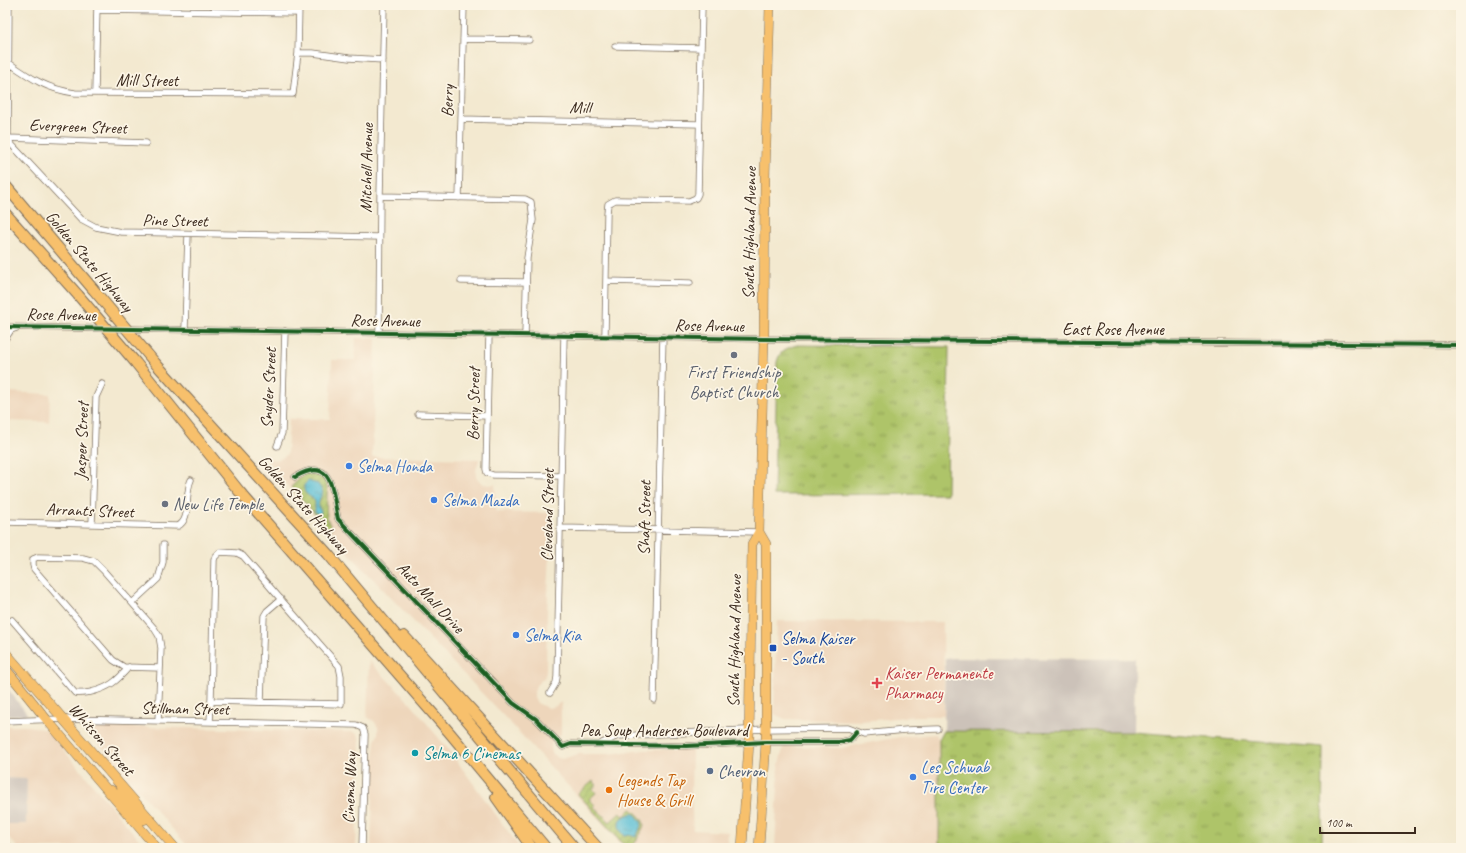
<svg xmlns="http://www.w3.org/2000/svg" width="1466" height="853" font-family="Caveat,sans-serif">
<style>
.built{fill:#eed6bb}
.industrial{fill:#ccc2b9}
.grass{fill:url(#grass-tufts);stroke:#747744}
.garden{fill:url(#garden-furrows);stroke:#747744}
.water{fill:url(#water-ripples);stroke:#49747a}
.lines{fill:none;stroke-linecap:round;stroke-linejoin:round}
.minor-casing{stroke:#7b6d5c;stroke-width:7}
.tertiary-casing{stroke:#7b6d5c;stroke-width:8}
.primary-casing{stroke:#7b6d5c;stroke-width:10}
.motorway-casing{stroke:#7b6d5c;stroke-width:12}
.minor{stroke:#fff;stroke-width:5.5}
.tertiary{stroke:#fff;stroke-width:7}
.primary{stroke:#f7c06c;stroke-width:9}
.motorway{stroke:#f7c06c;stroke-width:10}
.motorway-bridge-casing{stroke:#7b6d5c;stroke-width:12;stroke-linecap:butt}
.motorway-bridge{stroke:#f7c06c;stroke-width:10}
.cycleway-casing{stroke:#fcf5e5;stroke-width:6}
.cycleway{stroke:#1b5e20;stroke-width:4}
.worship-dot{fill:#6b7280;stroke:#fcf5e5;stroke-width:1.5}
.shop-dot{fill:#3f7fe0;stroke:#fcf5e5;stroke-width:1.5}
.transit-dot{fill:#1a4fb4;stroke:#fcf5e5;stroke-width:1.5}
.health-dot{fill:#e0444e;stroke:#fcf5e5;stroke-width:1.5}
.culture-dot{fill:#0f9aa8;stroke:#fcf5e5;stroke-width:1.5}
.service-dot{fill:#5c6f8a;stroke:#fcf5e5;stroke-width:1.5}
.food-dot{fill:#e8710a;stroke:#fcf5e5;stroke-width:1.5}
.labels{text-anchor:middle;stroke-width:3.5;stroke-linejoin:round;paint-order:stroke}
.street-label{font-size:17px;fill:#3b2a1e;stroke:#fcf5e5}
.worship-label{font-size:17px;fill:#5b616d;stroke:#fcf5e5}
.shop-label{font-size:17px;fill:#366cbe;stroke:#fcf5e5;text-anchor:start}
.transit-label{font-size:17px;fill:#164399;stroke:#fcf5e5;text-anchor:start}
.health-label{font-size:17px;fill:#be3a42;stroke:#fcf5e5;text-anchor:start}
.culture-label{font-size:17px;fill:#0d838f;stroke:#fcf5e5;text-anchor:start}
.service-label{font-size:17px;fill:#4e5e75;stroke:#fcf5e5;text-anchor:start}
.food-label{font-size:17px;fill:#c56008;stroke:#fcf5e5;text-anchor:start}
</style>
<defs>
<pattern id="grass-tufts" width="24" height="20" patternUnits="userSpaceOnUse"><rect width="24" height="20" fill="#aec469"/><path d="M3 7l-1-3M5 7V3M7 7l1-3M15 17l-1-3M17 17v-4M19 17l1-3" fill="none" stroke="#8f9f56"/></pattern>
<pattern id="garden-furrows" width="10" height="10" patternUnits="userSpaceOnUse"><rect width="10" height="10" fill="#aec469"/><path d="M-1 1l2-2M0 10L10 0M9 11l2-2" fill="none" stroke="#8f9f56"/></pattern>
<pattern id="water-ripples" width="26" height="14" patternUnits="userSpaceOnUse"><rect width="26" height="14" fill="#57bed5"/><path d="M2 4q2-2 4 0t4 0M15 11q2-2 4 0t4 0" fill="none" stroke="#499bac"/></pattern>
</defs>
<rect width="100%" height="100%" fill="#fcf5e5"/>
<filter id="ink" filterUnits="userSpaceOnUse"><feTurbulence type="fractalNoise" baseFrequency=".025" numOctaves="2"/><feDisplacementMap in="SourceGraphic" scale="8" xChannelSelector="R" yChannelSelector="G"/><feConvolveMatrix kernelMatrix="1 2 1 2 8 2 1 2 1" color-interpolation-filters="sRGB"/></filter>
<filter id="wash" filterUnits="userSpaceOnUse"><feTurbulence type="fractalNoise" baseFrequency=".012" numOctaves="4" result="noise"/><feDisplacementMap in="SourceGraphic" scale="16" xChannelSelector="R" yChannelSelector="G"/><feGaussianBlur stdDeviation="0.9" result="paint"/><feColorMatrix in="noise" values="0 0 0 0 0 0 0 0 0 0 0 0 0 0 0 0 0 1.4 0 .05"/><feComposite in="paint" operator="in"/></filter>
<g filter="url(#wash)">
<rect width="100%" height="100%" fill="#f3e9d0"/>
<path class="built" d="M 356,338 L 376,339 L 372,457 L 479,459 L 476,470 L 476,476 L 477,479 L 483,484 L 490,485 L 495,484 L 496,512 L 552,513 L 547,614 L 546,672 L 544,678 L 536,685 L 534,692 L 534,697 L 537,703 L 543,706 L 549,708 L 556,706 L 561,702 L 561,734 L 552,741 L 551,748 L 552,753 L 556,757 L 562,759 L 579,754 L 609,754 L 646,750 L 692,750 L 691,792 L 693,830 L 728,832 L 727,848 L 625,848 L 516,729 L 356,561 L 286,484 L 265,458 L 277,460 L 282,458 L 287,454 L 289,419 L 330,419 L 332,360 L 355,360 Z
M 7,392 L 50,394 L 49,422 L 7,421 Z
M 777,621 L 943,622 L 944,716 L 917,716 L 862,721 L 785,719 L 774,714 Z
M 369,661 L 411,704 L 451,753 L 520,848 L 371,848 L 375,741 L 378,734 L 378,727 L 374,721 L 367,717 Z
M 5,726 L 28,726 L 47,730 L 146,848 L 18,848 L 5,833 L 5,824 L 26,824 L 27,779 L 5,778 Z
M 97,726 L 352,732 L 358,734 L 360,740 L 356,848 L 189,848 L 92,736 L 92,731 L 94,728 Z
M 936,734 L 939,740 L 939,848 L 775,848 L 779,764 L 784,746 L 841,748 L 900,737 Z"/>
<path class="industrial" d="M 945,658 L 1135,659 L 1134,732 L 944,731 Z
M 5,685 L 28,715 L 5,715 Z
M 5,778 L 27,779 L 26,824 L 5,824 Z"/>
<path class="grass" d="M 797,345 L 949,347 L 947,494 L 774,495 L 777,362 C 780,350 787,348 797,345 Z
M 944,731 L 1134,732 L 1323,747 L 1322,848 L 939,848 L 939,740 Z"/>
<path class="garden" d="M 305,473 L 321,473 C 335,490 319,510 332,528 L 329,530 L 291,487 Z
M 593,781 L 597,785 L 593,789 L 596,793 L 589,799 L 595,805 L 594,807 L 610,822 L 620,813 L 624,816 L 631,809 C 636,812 643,819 644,824 C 644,828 636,841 634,844 L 638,848 L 627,848 L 578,794 Z"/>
<path class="water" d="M 308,481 L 318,484 L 323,492 C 320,498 316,505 321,511 L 320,515 L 315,512 L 315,500 C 309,495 303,495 304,485 Z
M 632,813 L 636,815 L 642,823 C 641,825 637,836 636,837 L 630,835 L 625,836 C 614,825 619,818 632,813 Z"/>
</g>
<g filter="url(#ink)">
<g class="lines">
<g class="minor-casing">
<path id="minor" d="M 9,5 L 8,138 L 11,144 L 81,219 L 96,227 L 121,232 L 379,237
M 97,10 L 298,13
M 463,39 L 529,40
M 615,46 L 701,48
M 298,53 L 313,53 L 349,58 L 383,60
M 9,63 C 32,79 47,89 75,93 L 293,94 L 298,53 L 299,5
M 95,93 L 97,5
M 461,119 L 699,124
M 8,138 L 146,143
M 380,196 L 525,199 L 531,202 L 533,220 L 527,258 L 525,335
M 459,198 L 464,5
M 461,281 L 525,282
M 606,281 L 690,283
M 5,327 L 764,339 L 1461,345
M 185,329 L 188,234
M 379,333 L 380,196 L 384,5
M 489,334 L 486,469 L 487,473 L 493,475 L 561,476
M 605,336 L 607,213 L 608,204 L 615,200 L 620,200 L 689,201 L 696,198 L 698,194 L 702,5
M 5,339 L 11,330 L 17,328
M 418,414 L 487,416
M 277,446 L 282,433 L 285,331
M 295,477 C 334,454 332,493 338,519 L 513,703 L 536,719 L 563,747 L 571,744 L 686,746 L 766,742 L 839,742 L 850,740 L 857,732
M 5,522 L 178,526 C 192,519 184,494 191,480
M 92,524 L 96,397 L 102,384
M 561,528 L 759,532
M 132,603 L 158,579 L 163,562 L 163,545
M 12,620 L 75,693 C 81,694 85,693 91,692 C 109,688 117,681 129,667
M 550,693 L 556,683 L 557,677 L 564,335
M 654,700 L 663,337
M 261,702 L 264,616 L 267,611 L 281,599
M 5,721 L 63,719 L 356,725 L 363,728 L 365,734 L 362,848
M 158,721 L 161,648 L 159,636 L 154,628 L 103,570 L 94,561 L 83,558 L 38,557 L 33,559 L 33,565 L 34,569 L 113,660 L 124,667 L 160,668
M 210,722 L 211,701 L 214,560 L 215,557 L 220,552 L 237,553 L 243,556 L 339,666 L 341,676 L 341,704 L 211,701
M 602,743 L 618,736 L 766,729 L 848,728 L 864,734 L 906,730 L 938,729"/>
</g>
<g class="tertiary-casing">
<path id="tertiary" d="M 5,845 L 7,846"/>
</g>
<g class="primary-casing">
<path id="primary" d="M 759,532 L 766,544 L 766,742 L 759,848
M 5,652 L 175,848
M 5,668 L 47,720 L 157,848
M 111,790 L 121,796 L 141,819 L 143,820 L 149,818
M 742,848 L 749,743 L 752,544 L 759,532 L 764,339 L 765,178 L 770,5"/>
</g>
<g class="motorway-casing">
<path id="motorway" d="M 5,185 L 93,289
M 5,213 L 78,295
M 136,363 L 239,491 L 449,732 L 546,848
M 156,364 L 328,554 L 574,848
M 404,636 L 598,848
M 496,797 L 532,848"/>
</g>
<use href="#minor" class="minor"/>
<use href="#tertiary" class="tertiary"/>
<use href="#primary" class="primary"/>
<use href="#motorway" class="motorway"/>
<g class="motorway-bridge-casing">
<path id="motorway-bridge" d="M 93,289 L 156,364
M 78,295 L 136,363"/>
</g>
<use href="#motorway-bridge" class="motorway-bridge"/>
<g class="cycleway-casing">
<path id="cycleway" d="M 5,327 L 764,339 L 1461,345
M 295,477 C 334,454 332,493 338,519 L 513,703 L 536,719 L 563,747 L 571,744 L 686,746 L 766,742 L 839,742 L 850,740 L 857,732"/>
</g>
<use href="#cycleway" class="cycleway"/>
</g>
</g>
<g class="worship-dot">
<circle cx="734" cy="355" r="4"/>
<circle cx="165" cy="504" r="4"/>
</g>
<g class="shop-dot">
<circle cx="349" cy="466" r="4"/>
<circle cx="434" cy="500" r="4"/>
<circle cx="516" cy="635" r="4"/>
<circle cx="913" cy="777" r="4"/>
</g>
<rect class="transit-dot" x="769" y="644" width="8" height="8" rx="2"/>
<path class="health-dot" d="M875 677h4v4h4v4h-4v4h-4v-4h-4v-4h4z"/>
<circle class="culture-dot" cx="415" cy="753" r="4"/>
<circle class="service-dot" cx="710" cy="771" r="4"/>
<circle class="food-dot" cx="609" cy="790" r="4"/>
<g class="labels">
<g class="street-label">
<text x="147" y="86">Mill Street</text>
<text transform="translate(447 101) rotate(-89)" y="6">Berry</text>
<text transform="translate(580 107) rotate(1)" y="6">Mill</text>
<text transform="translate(78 126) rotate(2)" y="6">Evergreen Street</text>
<text transform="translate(366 168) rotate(-89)" y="6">Mitchell Avenue</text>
<text transform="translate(175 220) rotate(1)" y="6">Pine Street</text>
<text transform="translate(749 233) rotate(-89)" y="6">South Highland Avenue</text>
<text transform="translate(90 261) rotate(50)" y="6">Golden State Highway</text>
<text transform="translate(61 314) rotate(1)" y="6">Rose Avenue</text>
<text transform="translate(385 320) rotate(1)" y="6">Rose Avenue</text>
<text transform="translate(709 325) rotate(1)" y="6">Rose Avenue</text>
<text x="1113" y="335">East Rose Avenue</text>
<text transform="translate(268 388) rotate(-87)" y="6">Snyder Street</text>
<text transform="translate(473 404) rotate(-89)" y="6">Berry Street</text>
<text transform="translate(81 441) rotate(-88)" y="6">Jasper Street</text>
<text transform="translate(304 504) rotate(48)" y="6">Golden State Highway</text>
<text transform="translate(90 510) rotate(2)" y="6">Arrants Street</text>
<text transform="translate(547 515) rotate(-89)" y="6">Cleveland Street</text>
<text transform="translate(644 518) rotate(-89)" y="6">Shaft Street</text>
<text transform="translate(431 597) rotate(47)" y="6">Auto Mall Drive</text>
<text transform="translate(734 641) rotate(-89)" y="6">South Highland Avenue</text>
<text transform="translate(185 708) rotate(1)" y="6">Stillman Street</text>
<text x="664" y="736">Pea Soup Andersen Boulevard</text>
<text transform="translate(102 739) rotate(49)" y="6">Whitson Street</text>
<text transform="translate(349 788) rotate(-88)" y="6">Cinema Way</text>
</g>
<g class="worship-label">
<text x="734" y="378">First Friendship<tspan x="734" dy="20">Baptist Church</tspan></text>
<text x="173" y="510" text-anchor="start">New Life Temple</text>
</g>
<g class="shop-label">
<text x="357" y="472">Selma Honda</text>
<text x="442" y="506">Selma Mazda</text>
<text x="524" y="641">Selma Kia</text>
<text x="921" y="773">Les Schwab<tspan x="921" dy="20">Tire Center</tspan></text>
</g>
<g class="transit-label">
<text x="781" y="644">Selma Kaiser<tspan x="781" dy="20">- South</tspan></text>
</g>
<g class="health-label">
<text x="885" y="679">Kaiser Permanente<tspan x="885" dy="20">Pharmacy</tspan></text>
</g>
<g class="culture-label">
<text x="423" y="759">Selma 6 Cinemas</text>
</g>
<g class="service-label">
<text x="718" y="777">Chevron</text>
</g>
<g class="food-label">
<text x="617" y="786">Legends Tap<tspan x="617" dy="20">House &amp; Grill</tspan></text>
</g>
</g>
<rect width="1466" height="853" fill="none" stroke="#fcf5e5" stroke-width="20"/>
<path d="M1320 827v6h95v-6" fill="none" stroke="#3b2a1e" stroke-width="2"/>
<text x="1326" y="827" font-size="12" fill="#3b2a1e" stroke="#fcf5e5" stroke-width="3" paint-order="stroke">100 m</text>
</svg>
